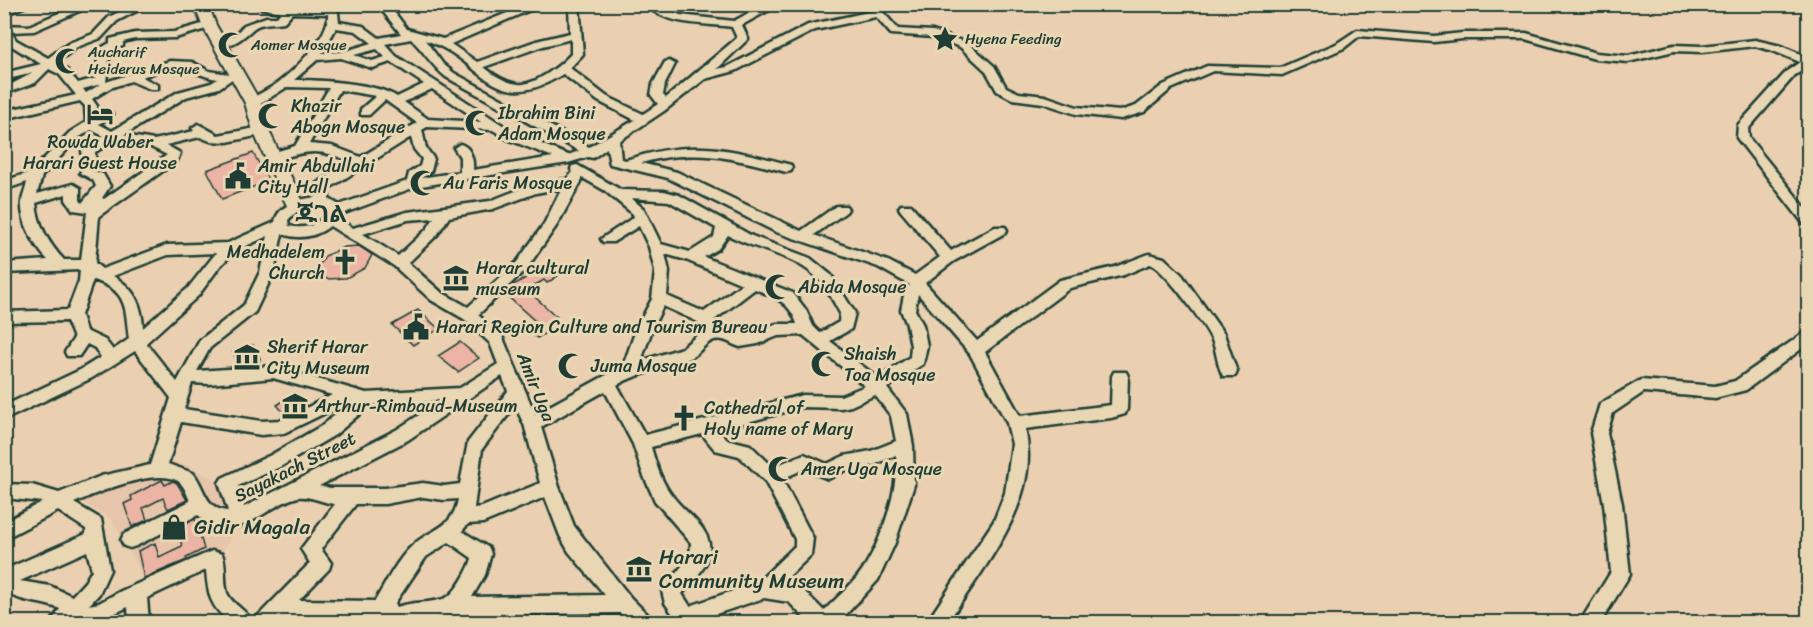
<svg xmlns="http://www.w3.org/2000/svg" width="1813" height="627" font-family="Sriracha,'Noto Sans Ethiopic',sans-serif">
<style>
.built{fill:#e7c5ab}
.building{fill:#ecb4a4;stroke:#1f3d34;stroke-width:1.5}
.lines{fill:none;stroke-linecap:round;stroke-linejoin:round}
.minor-casing{stroke:#1f3d34;stroke-width:5}
.major-casing{stroke:#1f3d34;stroke-width:4}
.minor{fill:#e9d7b4;fill-rule:evenodd}
.major{fill:#e9d7b4;fill-rule:evenodd}
.labels{text-anchor:middle;stroke-width:6;stroke-linejoin:round;paint-order:stroke}
.far-poi-label{font-size:15px;fill:#1f3d34;stroke:#e9d7b4;text-anchor:start}
.poi-label{font-size:18px;fill:#1f3d34;stroke:#e9d7b4;text-anchor:start}
.street-label{font-size:18px;fill:#1f3d34;stroke:#e9d7b4}
.near-poi-label{font-size:21px;fill:#1f3d34;stroke:#e9d7b4;text-anchor:start}
.district-label{font-size:24px;font-weight:bold;fill:#1f3d34;stroke:#e9d7b4}
</style>
<rect width="100%" height="100%" fill="#ead0b1"/>
<filter id="ink" filterUnits="userSpaceOnUse"><feTurbulence type="fractalNoise" baseFrequency=".0167" numOctaves="2"/><feDisplacementMap in="SourceGraphic" scale="12" xChannelSelector="R" yChannelSelector="G"/><feConvolveMatrix kernelMatrix="1 2 1 2 8 2 1 2 1" color-interpolation-filters="sRGB"/></filter>
<g filter="url(#ink)">
<path class="built" d="M 162,458 L 188,466 L 229,486 L 232,536 L 220,556 L 147,591 L 135,561 L 111,518 L 75,498 L 91,485 L 119,472 Z"/>
<path class="building" d="M 253,153 L 269,181 L 222,199 L 207,170 Z
M 359,246 L 372,255 L 365,268 L 346,278 L 326,279 L 317,269 L 325,256 L 344,247 Z
M 549,264 L 561,274 L 547,283 L 544,280 L 527,290 L 557,317 L 546,326 L 551,330 L 537,338 L 526,328 L 536,322 L 504,293 L 512,286 Z
M 418,310 L 439,329 L 413,345 L 392,325 Z
M 460,342 L 479,358 L 458,372 L 438,356 Z
M 253,345 L 260,358 L 259,362 L 239,366 L 233,352 Z
M 296,393 L 307,405 L 286,415 L 277,405 Z
M 162,480 L 165,485 L 173,481 L 177,483 L 187,500 L 168,509 L 163,498 L 143,508 L 147,520 L 132,527 L 124,504 L 132,500 L 131,496 Z
M 195,519 L 204,549 L 186,558 L 187,560 L 144,578 L 138,551 L 155,543 L 159,557 L 182,546 L 177,528 Z"/>
<g class="lines">
<g class="minor-casing">
<path id="minor" d="M 15,4 L 31,4 L 4,15 L 4,8 Z
M 80,4 L 95,4 L 34,31 L 11,32 L 16,40 L 48,58 L 69,43 L 93,34 L 109,17 L 135,4 L 150,4 L 117,21 L 101,38 L 77,47 L 56,63 L 67,70 L 78,83 L 96,78 L 99,49 L 110,43 L 110,39 L 135,33 L 174,32 L 209,22 L 213,23 L 213,27 L 175,38 L 135,39 L 123,42 L 123,46 L 110,51 L 106,82 L 170,61 L 192,62 L 209,71 L 229,74 L 235,77 L 219,88 L 186,97 L 124,135 L 154,140 L 194,131 L 192,128 L 198,124 L 218,135 L 261,127 L 267,131 L 265,134 L 227,142 L 210,141 L 200,137 L 166,145 L 180,153 L 177,161 L 99,216 L 95,263 L 102,269 L 167,245 L 228,243 L 275,222 C 278,205 300,199 316,197 L 316,184 L 352,162 C 315,147 309,151 272,161 L 268,160 L 266,157 L 268,154 L 295,146 L 329,88 L 287,87 L 257,106 L 253,107 L 247,103 C 256,94 269,90 279,82 C 296,69 330,35 328,14 L 292,13 L 284,22 C 274,24 262,22 254,28 C 244,37 231,49 215,46 L 215,42 L 235,35 L 244,25 L 266,17 L 277,17 L 281,12 L 241,4 L 286,6 L 299,4 L 297,7 L 327,8 L 327,4 L 337,4 L 339,22 L 363,26 L 379,38 L 401,34 L 377,4 L 388,4 L 407,29 L 443,39 L 529,4 L 544,4 L 451,44 L 477,62 L 536,41 L 570,33 L 569,4 L 579,4 L 583,54 L 570,68 L 606,96 L 643,114 L 658,104 L 651,95 L 653,84 L 665,62 L 669,61 L 675,64 L 665,84 L 663,95 L 666,98 L 737,38 L 732,27 C 703,23 667,26 644,4 L 657,4 L 680,15 L 734,21 L 766,4 L 780,4 L 742,25 L 748,39 L 717,69 L 727,67 L 808,25 L 878,10 L 882,11 L 898,29 L 933,31 L 968,43 L 994,66 L 1006,87 L 1019,93 L 1045,96 L 1077,107 L 1120,111 L 1136,106 L 1163,85 L 1207,66 L 1280,68 L 1336,44 L 1357,30 L 1434,36 L 1463,33 L 1526,33 L 1596,53 L 1628,56 L 1674,45 L 1702,46 L 1755,40 L 1781,46 L 1808,57 L 1808,67 L 1795,75 L 1748,129 L 1749,138 L 1808,211 L 1808,224 L 1803,223 L 1737,138 L 1738,125 L 1787,71 L 1800,62 L 1773,51 L 1755,46 L 1702,52 L 1674,51 L 1628,62 L 1595,59 L 1525,39 L 1463,39 L 1434,42 L 1359,36 L 1344,48 L 1282,75 L 1213,71 L 1171,89 L 1144,112 L 1121,119 L 1076,114 L 1043,103 L 1012,99 L 997,91 L 986,71 L 960,47 L 933,37 L 891,34 L 876,17 L 815,30 L 735,71 L 705,79 L 664,111 L 619,141 L 621,159 L 626,160 C 690,139 728,148 791,165 L 792,168 L 791,171 L 786,172 C 733,158 695,148 641,163 L 677,172 L 801,231 L 836,206 L 846,206 L 848,209 L 846,212 L 814,235 L 888,261 L 915,275 L 940,257 L 901,211 L 899,208 L 901,205 L 911,205 L 951,251 L 995,227 L 1005,227 L 1007,230 L 1005,233 L 954,261 L 925,283 L 977,341 L 1060,280 L 1115,267 L 1149,254 L 1164,258 L 1182,275 L 1224,334 L 1237,372 L 1235,376 L 1223,376 C 1217,365 1217,352 1212,340 C 1206,326 1163,267 1150,264 L 1124,275 L 1070,288 L 985,352 L 1020,416 L 1111,405 L 1112,376 L 1114,372 L 1126,372 L 1128,376 L 1127,409 L 1125,414 L 1111,418 L 1025,429 C 1042,500 984,566 948,622 L 927,622 L 994,521 L 1005,493 L 1012,444 L 1007,423 L 970,354 L 918,294 L 915,310 L 923,325 L 927,346 L 923,364 L 887,388 L 907,414 L 913,446 L 914,485 L 895,543 L 878,580 L 839,622 L 808,622 L 789,602 L 764,598 L 707,617 L 697,622 L 671,622 L 674,616 L 665,603 L 662,591 L 690,556 L 691,543 L 655,501 L 643,474 L 633,444 L 605,391 L 541,427 L 559,487 L 574,526 L 631,598 L 649,616 L 652,622 L 629,622 L 620,613 L 452,615 L 413,622 L 393,622 L 394,617 L 389,619 L 282,618 L 278,622 L 255,622 L 258,616 L 310,563 L 301,549 L 335,504 C 324,503 308,495 298,497 C 262,506 237,549 198,515 L 136,546 L 130,548 L 124,546 L 121,540 L 124,534 L 190,501 C 187,495 185,486 178,481 C 156,467 96,493 74,503 L 101,519 L 110,570 L 99,594 L 89,605 L 99,603 L 121,591 L 212,551 L 222,554 C 227,566 223,580 227,593 C 232,605 247,610 252,622 L 229,622 C 210,605 208,595 206,570 L 147,598 L 149,622 L 129,622 L 128,607 L 99,621 L 51,622 L 60,609 C 42,601 21,603 4,591 L 4,570 L 86,534 L 86,529 L 58,511 L 4,539 L 4,522 L 42,502 L 4,498 L 4,484 L 32,485 L 59,493 L 101,476 L 150,465 L 171,398 L 135,351 L 92,378 L 4,420 L 4,406 L 80,370 L 101,357 L 95,348 L 87,344 L 79,356 L 67,356 L 65,352 L 74,338 L 67,321 L 4,322 L 4,312 L 68,310 L 79,281 L 80,270 L 4,273 L 4,263 L 48,260 C 35,247 20,221 22,201 C 23,195 26,188 27,182 L 4,190 L 4,181 L 31,172 L 70,132 L 86,122 L 85,106 L 80,101 L 4,119 L 4,111 L 76,95 L 59,74 L 49,69 L 35,83 L 4,94 L 4,88 L 33,73 L 4,80 L 4,73 L 41,64 L 7,43 L 4,25 L 29,26 ZM 336,28 L 356,31 L 372,43 L 342,52 L 322,53 ZM 411,39 C 424,51 432,66 446,77 L 579,151 L 568,155 L 515,133 L 396,56 L 385,44 ZM 571,39 L 571,54 C 561,65 535,86 518,84 C 506,83 494,75 484,67 L 543,46 ZM 425,40 C 483,58 492,119 563,74 L 598,101 L 635,120 L 589,147 L 454,73 L 443,64 ZM 377,49 L 385,57 L 372,61 L 354,55 ZM 341,58 L 372,68 L 391,62 L 424,84 L 397,97 C 377,83 319,80 294,80 L 317,60 ZM 171,67 C 189,67 201,77 218,79 L 211,83 L 178,92 L 112,131 L 99,124 L 113,114 L 107,110 L 98,115 L 97,106 L 92,99 L 110,88 L 131,81 L 150,89 L 158,89 L 158,85 L 142,77 ZM 101,84 L 86,93 L 83,89 ZM 432,89 L 481,122 L 428,119 L 404,102 ZM 340,90 L 376,96 L 361,109 L 361,115 L 369,115 L 385,100 L 417,123 L 361,157 L 332,146 L 309,144 ZM 427,127 L 493,130 L 507,139 L 553,157 L 473,170 C 474,160 471,147 460,144 L 454,148 L 460,157 L 460,172 L 420,178 L 431,171 L 434,159 L 426,148 L 422,130 ZM 91,130 L 104,136 L 82,151 L 84,165 L 80,173 L 93,180 L 96,186 L 82,203 L 80,200 L 80,188 L 73,184 L 37,194 L 42,176 L 78,138 ZM 411,137 L 414,149 L 422,159 L 420,166 L 409,173 L 407,181 L 339,205 L 329,199 L 328,189 ZM 115,140 L 151,147 L 167,155 L 104,199 L 102,198 L 110,186 L 103,174 L 93,171 L 96,165 L 95,152 ZM 607,148 L 610,164 L 668,178 L 776,232 L 878,267 L 910,285 L 905,290 L 901,310 L 907,325 L 911,346 L 910,357 L 878,378 L 830,341 L 851,329 L 855,313 L 831,275 L 810,258 L 752,236 L 679,195 L 664,191 L 621,190 L 577,165 L 572,166 L 571,169 L 573,172 L 567,179 L 528,186 L 490,201 L 407,212 L 353,228 L 337,218 L 339,215 L 415,187 L 568,163 L 588,157 L 593,158 ZM 581,177 L 604,190 L 633,214 L 634,217 L 601,239 L 603,242 L 613,242 L 639,226 L 649,247 L 655,271 L 652,299 L 637,327 L 623,366 L 535,414 L 502,336 L 478,315 L 527,268 L 557,225 L 581,182 ZM 562,188 L 544,224 L 517,262 L 468,307 L 441,292 L 408,263 L 437,235 L 449,217 L 493,209 L 536,193 ZM 66,194 L 66,200 L 73,210 L 87,212 L 81,260 L 64,260 C 49,244 38,226 36,203 ZM 631,198 L 669,201 L 716,228 L 714,237 L 690,252 L 661,244 L 644,209 ZM 321,205 L 326,207 L 327,212 C 319,225 305,230 289,226 L 288,220 C 297,210 307,206 321,205 ZM 434,218 L 427,229 L 398,256 L 363,234 L 408,220 ZM 330,226 L 394,266 L 431,300 L 464,319 L 490,343 L 498,364 L 460,388 L 366,393 L 273,366 L 197,371 L 210,348 L 255,312 L 274,272 L 282,234 C 299,240 316,237 330,226 ZM 728,235 C 758,251 798,255 820,281 C 829,291 834,303 840,313 L 839,322 L 820,333 L 813,326 L 806,310 L 793,293 L 704,257 L 718,249 ZM 268,236 L 260,272 L 244,305 L 200,340 L 177,382 L 146,343 L 198,296 L 220,266 L 235,251 ZM 216,253 L 188,288 L 143,328 C 142,304 134,288 113,276 L 168,255 ZM 665,254 L 686,260 L 742,284 L 704,312 L 667,296 L 669,271 ZM 93,280 C 129,290 125,310 129,339 L 113,350 L 105,340 L 86,331 L 81,315 ZM 755,289 C 775,297 790,302 797,324 L 776,324 L 743,335 L 733,328 L 715,329 L 713,321 ZM 663,306 L 698,322 L 700,333 L 682,348 L 641,361 L 653,327 ZM 803,335 L 865,386 L 841,396 L 803,395 L 645,435 L 617,385 C 641,371 668,370 692,357 C 699,353 706,342 714,340 C 726,338 730,344 740,347 L 758,344 L 778,336 ZM 502,376 L 508,391 L 468,442 L 460,484 L 444,486 L 423,483 L 385,488 L 331,488 L 319,486 L 408,440 ZM 273,378 L 332,395 L 282,420 L 261,421 L 184,409 L 192,383 L 209,384 ZM 875,395 L 891,416 L 896,441 L 871,451 L 844,456 L 827,464 L 804,454 L 773,467 L 750,445 L 726,439 L 718,430 L 803,407 L 841,408 L 851,406 ZM 442,400 L 396,430 L 244,507 L 238,486 L 280,467 L 335,435 L 370,405 ZM 350,401 L 352,401 L 323,425 L 271,455 L 222,478 L 219,483 L 228,511 C 205,510 205,487 193,473 L 168,464 L 181,422 L 261,435 L 284,433 ZM 515,406 L 524,424 L 540,483 L 482,507 L 474,508 L 482,449 ZM 702,434 L 715,450 L 739,456 L 765,481 L 795,539 L 795,546 L 758,582 L 690,606 L 682,594 C 702,570 724,552 697,522 C 690,514 681,507 674,498 C 662,484 656,465 651,447 ZM 896,455 C 899,488 883,537 865,566 C 855,583 837,597 824,611 L 801,588 L 782,583 L 811,555 L 813,538 L 782,479 L 804,469 L 828,479 L 846,470 L 874,465 ZM 423,497 L 444,500 L 458,499 C 453,529 432,528 413,545 C 397,559 386,583 375,601 L 299,600 L 329,569 L 331,563 L 321,549 L 356,504 L 385,504 ZM 545,497 L 560,536 L 569,552 L 605,595 L 472,597 L 485,575 L 491,554 L 489,548 L 462,531 L 468,524 L 483,523 ZM 449,542 L 472,558 C 470,568 456,593 446,598 C 431,604 412,601 397,607 L 395,603 L 426,557 ZM 87,551 L 92,570 L 85,582 L 72,596 L 50,586 L 20,581 Z
M 1808,330 L 1808,344 L 1746,390 L 1715,398 L 1644,392 L 1613,413 L 1607,433 L 1622,504 L 1630,574 L 1601,622 L 1580,622 L 1611,572 L 1604,504 L 1591,433 L 1600,404 L 1641,380 L 1715,386 L 1735,381 Z"/>
</g>
<g class="major-casing">
<path id="major" d="M 194,4 L 208,4 L 216,25 L 261,103 L 269,131 L 305,206 L 302,210 L 290,210 L 287,206 L 253,131 L 245,103 L 202,25 Z"/>
</g>
<use href="#minor" class="minor"/>
<use href="#major" class="major"/>
</g>
</g>
<defs>
<g id="sight-bare" transform="scale(2.07)"><path d="M0-6L1.8-2.2L6-1.7L2.9 1.2L3.7 5.4L0 3.3L-3.7 5.4L-2.9 1.2L-6-1.7L-1.8-2.2Z" fill="#1f3d34" stroke="#e9d7b4" stroke-width="2.5" paint-order="stroke"/></g>
<g id="mosque-bare" transform="scale(2.07)"><path d="M3.5-4.9A6 6 0 1 0 3.5 4.9A5 5 0 1 1 3.5-4.9Z" fill="#1f3d34" stroke="#e9d7b4" stroke-width="2.5" paint-order="stroke"/></g>
<g id="hotel-bare" transform="scale(2.07)"><path d="M-6-4.5h1.5V1H6V5H4.5V3h-9V5H-6ZM-4 0a1.8 1.8 0 1 1 3.6 0ZM.5 0V-2.5h3Q6-2.5 6 0Z" fill="#1f3d34" stroke="#e9d7b4" stroke-width="2.5" paint-order="stroke"/></g>
<g id="civic-bare" transform="scale(2.07)"><path d="M-.6-6.5H3V-4.5H.6V-3L4-1V1h2V6H-6V1h2V-1L-.6-3ZM-1.2 2.5V6h2.4V2.5Z" fill="#1f3d34" stroke="#e9d7b4" stroke-width="2.5" paint-order="stroke"/></g>
<g id="church-bare" transform="scale(2.07)"><path d="M-1.2-6h2.4v3.5h3.3v2.4h-3.3V6h-2.4V-.1h-3.3v-2.4h3.3Z" fill="#1f3d34" stroke="#e9d7b4" stroke-width="2.5" paint-order="stroke"/></g>
<g id="museum-bare" transform="scale(2.07)"><path d="M0-6L6-3V-2H-6V-3ZM-5-1h2V3h-2ZM-1-1h2V3h-2ZM3-1h2V3H3ZM-6 4H6V6H-6Z" fill="#1f3d34" stroke="#e9d7b4" stroke-width="2.5" paint-order="stroke"/></g>
<g id="shop-bare" transform="scale(2.07)"><path d="M-5-2.5h2.3a2.7 3.5 0 0 1 5.4 0H5L5.5 6h-11ZM-1.5-2.5h3a1.5 2.3 0 0 0-3 0Z" fill="#1f3d34" stroke="#e9d7b4" stroke-width="2.5" paint-order="stroke"/></g>
</defs>
<g fill-rule="evenodd">
<use href="#sight-bare" x="945" y="39"/>
<use href="#mosque-bare" x="231" y="45"/>
<use href="#mosque-bare" x="68" y="61"/>
<use href="#hotel-bare" x="100" y="114"/>
<use href="#mosque-bare" x="271" y="116"/>
<use href="#mosque-bare" x="478" y="123"/>
<use href="#civic-bare" x="238" y="176"/>
<use href="#mosque-bare" x="423" y="183"/>
<use href="#church-bare" x="345" y="262"/>
<use href="#museum-bare" x="456" y="278"/>
<use href="#mosque-bare" x="778" y="287"/>
<use href="#civic-bare" x="416" y="327"/>
<use href="#museum-bare" x="247" y="357"/>
<use href="#mosque-bare" x="824" y="364"/>
<use href="#mosque-bare" x="571" y="366"/>
<use href="#museum-bare" x="295" y="406"/>
<use href="#church-bare" x="684" y="418"/>
<use href="#mosque-bare" x="781" y="469"/>
<use href="#shop-bare" x="174" y="527"/>
<use href="#museum-bare" x="639" y="569"/>
</g>
<g class="labels">
<g class="far-poi-label">
<text x="965" y="44">Hyena Feeding</text>
<text x="251" y="50">Aomer Mosque</text>
<text x="88" y="57">Aucharif<tspan x="88" dy="17">Heiderus Mosque</tspan></text>
</g>
<g class="poi-label">
<text x="291" y="112">Khazir<tspan x="291" dy="21">Abogn Mosque</tspan></text>
<text x="498" y="119">Ibrahim Bini<tspan x="498" dy="21">Adam Mosque</tspan></text>
<text x="100" y="148" text-anchor="middle">Rowda Waber<tspan x="100" dy="21">Harari Guest House</tspan></text>
<text x="258" y="172">Amir Abdullahi<tspan x="258" dy="21">City Hall</tspan></text>
<text x="443" y="189">Au Faris Mosque</text>
<text x="325" y="258" text-anchor="end">Medhadelem<tspan x="325" dy="21">Church</tspan></text>
<text x="476" y="274">Harar cultural<tspan x="476" dy="21">museum</tspan></text>
<text x="798" y="293">Abida Mosque</text>
<text x="436" y="333">Harari Region Culture and Tourism Bureau</text>
<text x="267" y="353">Sherif Harar<tspan x="267" dy="21">City Museum</tspan></text>
<text x="844" y="360">Shaish<tspan x="844" dy="21">Toa Mosque</tspan></text>
<text x="591" y="372">Juma Mosque</text>
<text x="315" y="412">Arthur-Rimbaud-Museum</text>
<text x="704" y="414">Cathedral of<tspan x="704" dy="21">Holy name of Mary</tspan></text>
<text x="801" y="475">Amer Uga Mosque</text>
</g>
<g class="street-label">
<text transform="translate(536 387) rotate(68)" y="6">Amir Uga</text>
<text transform="translate(295 467) rotate(-27)" y="6">Sayakach Street</text>
</g>
<g class="near-poi-label">
<text x="194" y="534">Gidir Magala</text>
<text x="659" y="564">Harari<tspan x="659" dy="24">Community Museum</tspan></text>
</g>
<g class="district-label">
<text x="321" y="222">ጁገል</text>
</g>
</g>
<rect width="1813" height="627" fill="none" stroke="#e9d7b4" stroke-width="24"/>
<rect x="12" y="12" width="1789" height="603" fill="none" stroke="#1f3d34" stroke-width="2" filter="url(#ink)"/>
</svg>
